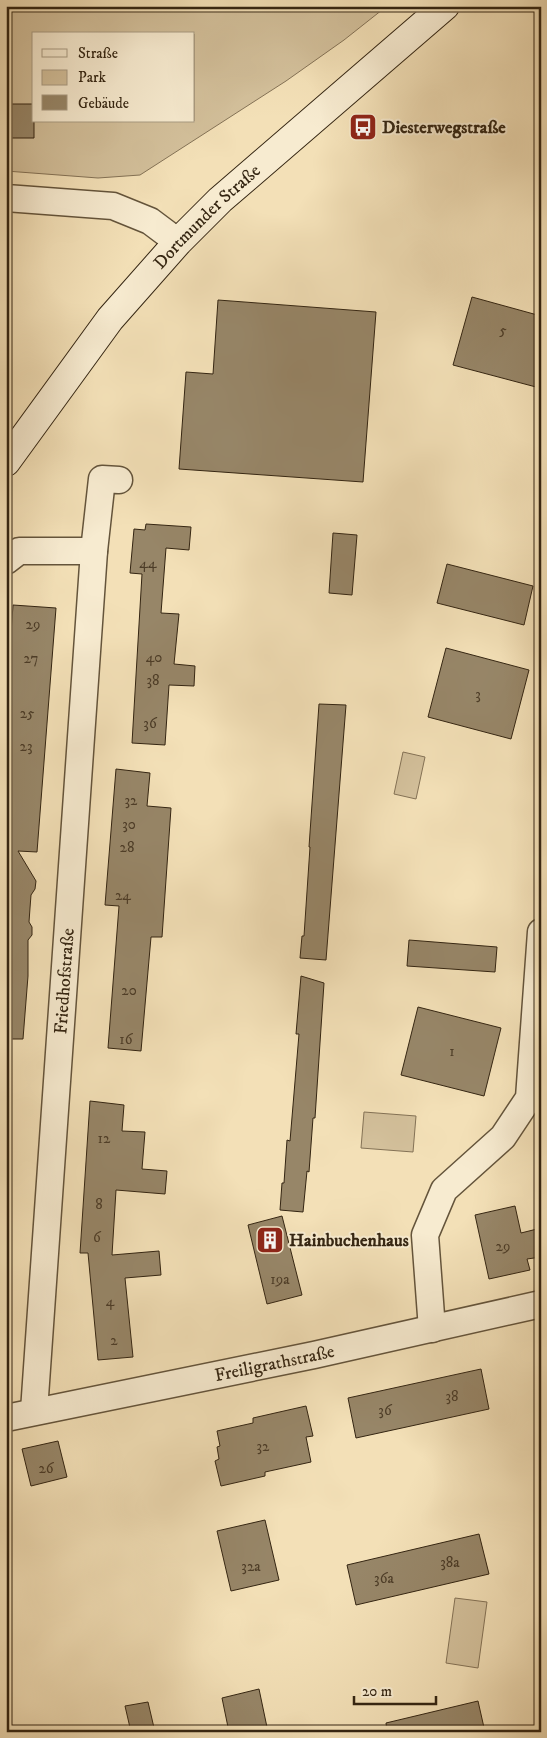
<svg xmlns="http://www.w3.org/2000/svg" width="547" height="1738" font-family="'IM FELL DW Pica',serif">
<style>
.green{fill:#d3c09b;stroke:#847256;fill-rule:evenodd}
.building{fill:#978668;stroke:#342512}
.lines{fill:none;stroke-linecap:round;stroke-linejoin:round}
.minor-casing{stroke:#64543b;stroke-width:29}
.secondary-casing{stroke:#342512;stroke-width:30}
.minor{stroke:#f7ebd0;stroke-width:26}
.secondary{stroke:#f7ebd0;stroke-width:28}
.labels{text-anchor:middle;stroke-width:4;stroke-linejoin:round;paint-order:stroke}
.number-label{font-size:15px;fill:#4d3d28}
.poi-label{font-size:18px;font-weight:bold;fill:#342512;stroke:#f7ebd0;text-anchor:start}
.street-label{font-size:18px;fill:#342512;stroke:#f7ebd0}
</style>
<rect width="100%" height="100%" fill="#f3e0b7"/>
<filter id="stains"><feTurbulence type="fractalNoise" baseFrequency=".004" numOctaves="4"/><feColorMatrix values="0 0 0 0 .2 0 0 0 0 .09 0 0 0 0 .02 0 0 0 .5 -.17"/></filter>
<radialGradient id="worn" r=".72"><stop offset=".6" stop-color="#630" stop-opacity="0"/><stop offset="1" stop-color="#630" stop-opacity=".3"/></radialGradient>
<path class="green" d="M 6,6 L 387,6 L 344,40 L 286,81 L 140,175 L 98,178 L 6,171 ZM 34,34 L 194,34 L 194,121 L 34,121 Z
M 403,752 L 425,757 L 416,799 L 394,794 Z
M 364,1112 L 416,1116 L 413,1152 L 361,1148 Z
M 455,1598 L 487,1602 L 478,1668 L 446,1663 Z"/>
<path class="building" d="M 6,104 L 34,104 L 34,138 L 6,138 Z
M 472,297 L 541,316 L 541,371 L 536,387 L 453,365 Z
M 218,300 L 376,312 L 363,482 L 179,469 L 186,372 L 213,374 Z
M 146,524 L 191,527 L 189,550 L 166,548 L 161,613 L 179,614 L 174,664 L 195,666 L 194,686 L 169,685 L 165,745 L 132,743 L 142,574 L 130,573 L 134,529 L 145,530 Z
M 333,533 L 357,535 L 352,595 L 329,593 Z
M 447,564 L 533,586 L 524,625 L 437,603 Z
M 13,605 L 56,608 L 37,852 L 18,851 L 36,881 L 35,889 L 31,895 L 30,908 L 29,922 L 32,927 L 32,935 L 28,940 L 28,976 L 23,1039 L 6,1039 L 6,703 Z
M 446,648 L 529,670 L 511,739 L 428,717 Z
M 319,704 L 346,705 L 326,960 L 300,958 L 302,936 L 304,936 L 310,847 L 309,847 Z
M 116,769 L 150,773 L 147,806 L 171,808 L 162,937 L 151,937 L 141,1051 L 108,1048 L 119,906 L 105,905 Z
M 409,940 L 497,947 L 495,972 L 407,966 Z
M 301,976 L 324,983 L 315,1118 L 313,1118 L 309,1172 L 307,1171 L 303,1212 L 280,1210 L 282,1183 L 284,1183 L 287,1140 L 290,1141 L 299,1034 L 296,1034 Z
M 418,1007 L 501,1028 L 484,1096 L 401,1075 Z
M 90,1101 L 124,1105 L 122,1131 L 145,1132 L 142,1169 L 167,1171 L 165,1194 L 116,1190 L 112,1255 L 159,1251 L 161,1275 L 125,1278 L 133,1357 L 98,1360 L 88,1253 L 80,1253 Z
M 515,1206 L 521,1233 L 541,1228 L 541,1257 L 527,1259 L 530,1270 L 489,1279 L 475,1215 Z
M 282,1216 L 302,1295 L 267,1304 L 248,1225 Z
M 481,1369 L 489,1409 L 356,1438 L 348,1398 Z
M 306,1406 L 313,1436 L 306,1437 L 311,1462 L 265,1472 L 265,1476 L 221,1486 L 215,1461 L 219,1459 L 217,1447 L 220,1446 L 217,1431 L 253,1423 L 253,1418 Z
M 58,1441 L 67,1477 L 31,1486 L 22,1449 Z
M 265,1520 L 279,1580 L 231,1591 L 217,1531 Z
M 479,1534 L 489,1574 L 356,1605 L 347,1565 Z
M 259,1689 L 268,1732 L 229,1732 L 222,1698 Z
M 478,1701 L 485,1732 L 387,1732 L 386,1723 Z
M 148,1702 L 155,1732 L 131,1732 L 125,1706 Z"/>
<g class="lines">
<g class="minor-casing">
<g id="minor">
<path d="M 6,198 L 113,206 L 150,221 L 178,242"/>
<path d="M 6,561 L 19,551 L 94,551"/>
<path d="M 432,1329 L 425,1235 L 444,1190 L 503,1137 L 529,1098 L 541,932"/>
<path id="s1" d="M 34,1411 L 94,551 L 102,479 L 119,480"/>
<path id="s2" d="M 6,1418 L 314,1355 L 541,1304"/>
</g>
</g>
<g class="secondary-casing">
<g id="secondary">
<path id="s3" d="M 6,462 L 110,319 L 178,242 L 220,200 L 445,6"/>
</g>
</g>
<use href="#minor" class="minor"/>
<use href="#secondary" class="secondary"/>
</g>
<defs>
<g id="bus-square" transform="scale(1.4375)"><rect x="-9" y="-9" width="18" height="18" rx="4" fill="#8f2418" stroke="#f7ebd0"/><path d="M-5-6H5V4H4V6H2V4H-2V6H-4V4H-5ZM-3.5-4V0h7V-4ZM-3.5 1.2v1.5H-2V1.2ZM2 1.2v1.5H3.5V1.2Z" fill="#fff"/></g>
<g id="building-square" transform="scale(1.4375)"><rect x="-9" y="-9" width="18" height="18" rx="4" fill="#8f2418" stroke="#f7ebd0"/><path d="M-4-6H4V6H1V3H-1V6H-4ZM-2.5-4.3h1.7v1.8h-1.7ZM.8-4.3h1.7v1.8H.8ZM-2.5-1h1.7V.8h-1.7ZM.8-1h1.7V.8H.8Z" fill="#fff"/></g>
</defs>
<g fill-rule="evenodd">
<use href="#bus-square" x="363" y="127"/>
<use href="#building-square" x="270" y="1240"/>
</g>
<g class="labels">
<g class="number-label">
<text x="503" y="335">5</text>
<text x="148" y="568">44</text>
<text x="33" y="629">29</text>
<text x="154" y="662">40</text>
<text x="31" y="663">27</text>
<text x="153" y="685">38</text>
<text x="478" y="699">3</text>
<text x="27" y="718">25</text>
<text x="150" y="728">36</text>
<text x="26" y="751">23</text>
<text x="131" y="805">32</text>
<text x="129" y="829">30</text>
<text x="127" y="852">28</text>
<text x="123" y="900">24</text>
<text x="129" y="995">20</text>
<text x="126" y="1044">16</text>
<text x="452" y="1056">1</text>
<text x="104" y="1143">12</text>
<text x="99" y="1209">8</text>
<text x="97" y="1242">6</text>
<text x="503" y="1251">29</text>
<text x="280" y="1284">19a</text>
<text x="110" y="1306">4</text>
<text x="114" y="1345">2</text>
<text x="452" y="1401">38</text>
<text x="385" y="1415">36</text>
<text x="263" y="1451">32</text>
<text x="46" y="1473">26</text>
<text x="450" y="1567">38a</text>
<text x="251" y="1571">32a</text>
<text x="384" y="1583">36a</text>
</g>
<g class="poi-label">
<text x="382" y="133">Diesterwegstraße</text>
<text x="289" y="1246">Hainbuchenhaus</text>
</g>
<g class="street-label">
<text dy="6" stroke="none"><textPath href="#s3" startOffset="318">Dortmunder Straße</textPath></text>
<text dy="6" stroke="none"><textPath href="#s1" startOffset="431">Friedhofstraße</textPath></text>
<text dy="6" stroke="none"><textPath href="#s2" startOffset="274">Freiligrathstraße</textPath></text>
</g>
</g>
<rect width="547" height="1738" fill="none" stroke="#f3e0b7" stroke-width="25"/>
<rect x="8" y="8" width="532" height="1723" fill="none" stroke="#342512" stroke-width="2.5"/>
<rect x="12" y="12" width="522" height="1713" fill="none" stroke="#342512"/>
<rect x="32" y="32" width="162" height="90" fill="#f7ebd0" stroke="#a99c84"/>
<rect x="42" y="49" width="25" height="8" fill="#f7ebd0" stroke="#a99c84"/>
<text x="78" y="58" font-size="15" fill="#342512">Straße</text>
<rect x="42" y="70" width="25" height="15" fill="#d3c09b" stroke="#a99c84"/>
<text x="78" y="82" font-size="15" fill="#342512">Park</text>
<rect x="42" y="95" width="25" height="15" fill="#978668" stroke="#a99c84"/>
<text x="78" y="108" font-size="15" fill="#342512">Gebäude</text>
<path d="M354 1696v8h82v-8" fill="none" stroke="#342512" stroke-width="2.5"/>
<text x="362" y="1696" font-size="15" fill="#342512" stroke="#f7ebd0" stroke-width="4" paint-order="stroke">20 m</text>
<rect width="100%" height="100%" filter="url(#stains)"/>
<rect width="100%" height="100%" fill="url(#worn)"/>
</svg>
